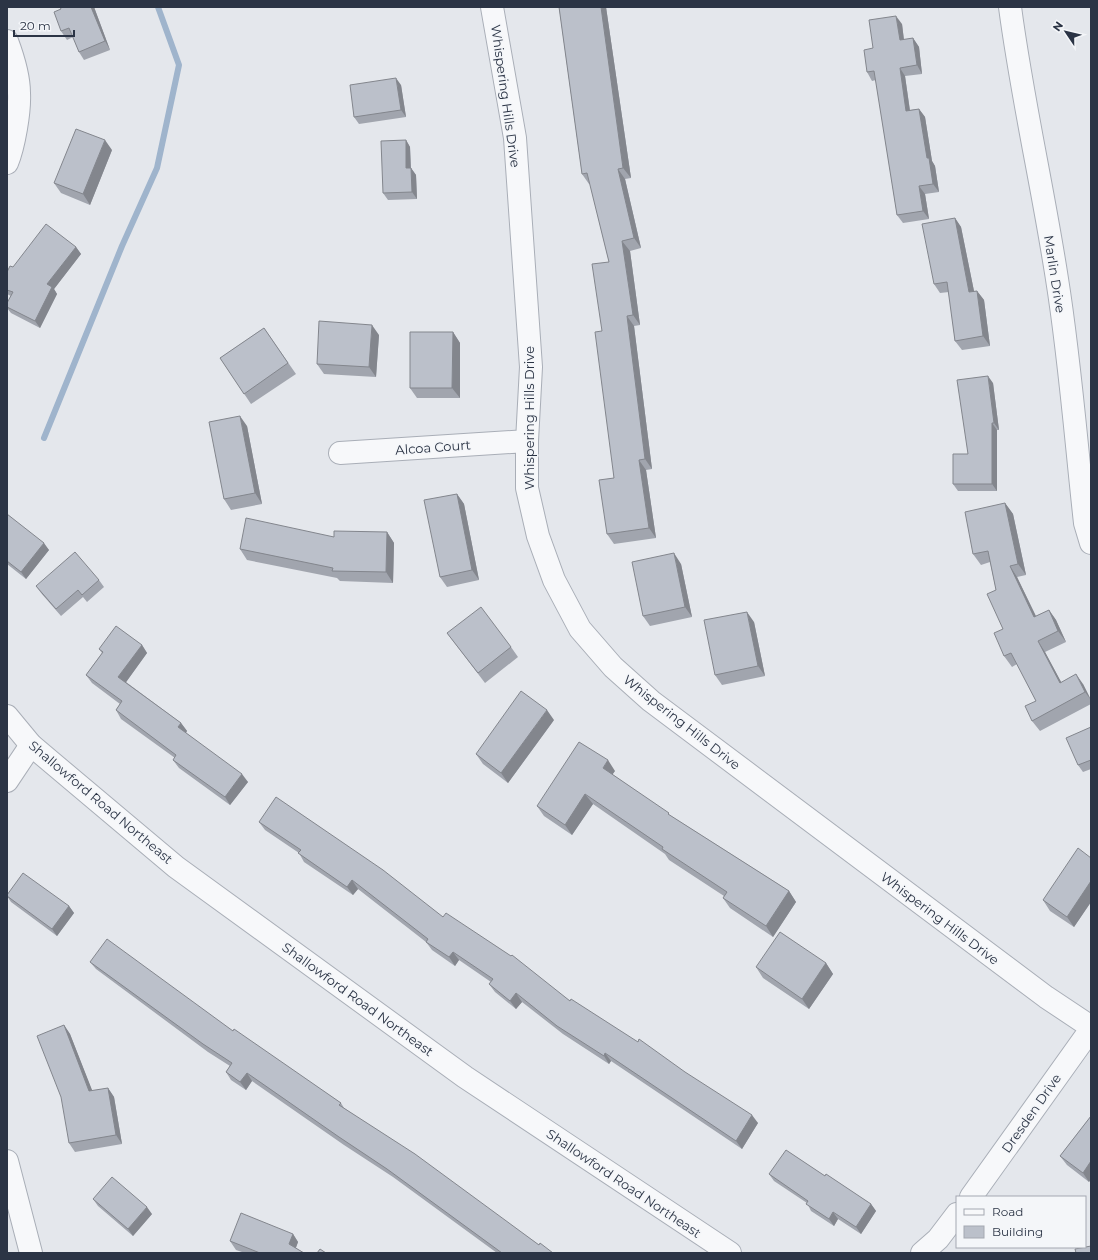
<svg xmlns="http://www.w3.org/2000/svg" width="1098" height="1260" font-family="Montserrat,sans-serif">
<style>
.lines{fill:none;stroke-linecap:round;stroke-linejoin:round}
.stream{stroke:#9fb4cc;stroke-width:6}
.minor-casing{stroke:#a9aeb7;stroke-width:24}
.tertiary-casing{stroke:#a9aeb7;stroke-width:24}
.minor{stroke:#f7f8fa;stroke-width:22}
.tertiary{stroke:#f7f8fa;stroke-width:22}
.wall{fill:#a1a5ae}
.shaded-wall{fill:#83868d}
.building{fill:#bbc0ca;stroke:#83868d}
.labels{text-anchor:middle;stroke-width:3;stroke-linejoin:round;paint-order:stroke}
.street-label{font-size:13px;fill:#2b3445;stroke:#f4f6f9}
</style>
<rect width="100%" height="100%" fill="#e4e7ec"/>
<g class="lines">
<path class="stream" d="M 44,438 L 122,246 L 157,168 L 179,65 L 158,7"/>
<g class="minor-casing">
<path id="minor" d="M 492,7 L 515,138 L 531,367 L 527,441 L 527,488 L 538,536 L 554,580 L 580,629 L 613,667 L 651,701 L 1046,997 L 1091,1027
M 1010,7 C 1022,98 1043,188 1057,279 C 1070,360 1076,442 1085,523 L 1091,543
M 7,41 C 13,57 19,76 19,93 C 20,111 14,146 7,163
M 340,453 L 527,441
M 7,781 L 31,745
M 7,1161 L 31,1253"/>
</g>
<g class="tertiary-casing">
<path id="tertiary" d="M 7,716 L 31,745 L 176,867 L 465,1077 L 730,1253
M 971,1197 L 1091,1029
M 922,1253 L 938,1239 L 957,1214"/>
</g>
<use href="#minor" class="minor"/>
<use href="#tertiary" class="tertiary"/>
</g>
<path class="wall" d="M 94,7 L 110,50 L 84,60 L 79,52 L 73,37 L 67,40 L 61,31 L 61,9 Z
M 559,7 L 606,7 L 631,178 L 625,179 L 641,248 L 630,251 L 640,325 L 634,326 L 652,469 L 646,470 L 656,538 L 614,544 L 607,534 L 614,478 L 602,331 L 609,262 L 590,184 L 589,184 L 582,174 Z
M 902,24 L 904,40 L 913,38 L 919,47 L 922,74 L 905,76 L 910,110 L 919,109 L 925,117 L 932,161 L 935,166 L 939,192 L 925,194 L 929,219 L 903,223 L 897,215 L 876,80 L 872,81 L 867,72 L 873,48 Z
M 401,85 L 406,117 L 359,124 L 354,117 Z
M 406,140 L 410,147 L 411,168 L 416,175 L 417,199 L 388,200 L 383,193 Z
M 112,150 L 90,205 L 61,193 L 54,183 Z
M 955,218 L 961,227 L 974,291 L 977,291 L 984,300 L 990,346 L 962,350 L 955,341 L 949,292 L 940,293 L 934,284 Z
M 76,247 L 81,254 L 54,289 L 57,294 L 40,328 L 11,313 L 7,308 L 7,303 L 11,296 L 7,294 L 7,272 L 13,267 Z
M 264,328 L 296,374 L 251,404 L 220,358 Z
M 453,332 L 460,343 L 460,398 L 417,398 L 410,388 Z
M 379,335 L 376,377 L 324,374 L 317,364 Z
M 993,383 L 999,430 L 997,430 L 997,491 L 958,491 L 953,484 L 968,454 Z
M 247,426 L 262,504 L 231,510 L 224,499 Z
M 457,494 L 464,504 L 479,580 L 447,587 L 440,577 Z
M 1005,503 L 1013,514 L 1026,575 L 1017,577 L 1036,616 L 1049,610 L 1056,620 L 1066,642 L 1045,652 L 1061,682 L 1083,684 L 1091,700 L 1091,704 L 1040,731 L 1032,721 L 1036,701 L 1017,664 L 1012,667 L 1004,656 L 1003,629 L 996,590 L 990,562 L 981,565 L 973,554 Z
M 7,514 L 49,550 L 26,579 L 7,564 Z
M 387,532 L 394,543 L 393,583 L 340,581 L 337,578 L 247,560 L 240,549 L 334,537 Z
M 681,564 L 692,617 L 650,626 L 643,616 Z
M 99,580 L 104,587 L 87,602 L 83,597 L 61,616 L 41,593 L 36,586 Z
M 754,622 L 765,676 L 722,685 L 715,675 Z
M 447,633 L 511,647 L 518,657 L 485,683 Z
M 142,645 L 147,653 L 126,682 L 181,723 L 187,731 L 186,733 L 248,782 L 230,805 L 179,768 L 173,760 L 175,758 L 121,719 L 116,710 L 120,704 L 92,683 L 86,675 L 102,653 L 99,649 Z
M 554,720 L 508,783 L 483,764 L 476,754 Z
M 1091,727 L 1091,769 L 1083,772 L 1078,765 Z
M 615,771 L 612,774 L 671,816 L 789,891 L 796,902 L 773,937 L 730,908 L 723,898 L 724,896 L 669,860 L 665,854 L 593,804 L 572,835 L 544,816 L 537,806 Z
M 259,822 L 443,917 L 570,1001 L 758,1123 L 742,1149 L 611,1061 L 609,1064 L 563,1034 L 522,1002 L 516,1009 L 495,992 L 489,984 L 491,982 L 459,960 L 455,966 L 432,950 L 426,942 L 358,889 L 353,895 L 304,862 L 299,853 L 265,830 Z
M 1091,858 L 1091,902 L 1074,927 L 1050,911 L 1043,900 Z
M 7,896 L 69,906 L 74,913 L 57,936 L 11,902 Z
M 90,962 L 233,1031 L 341,1103 L 344,1108 L 539,1245 L 553,1253 L 497,1253 L 393,1177 L 344,1145 L 252,1081 L 246,1090 L 231,1080 L 226,1072 L 230,1066 L 208,1052 L 96,969 Z
M 826,963 L 833,974 L 809,1009 L 763,978 L 756,967 Z
M 64,1025 L 70,1034 L 92,1091 L 108,1088 L 114,1097 L 122,1144 L 75,1152 L 69,1143 Z
M 1091,1116 L 1091,1179 L 1089,1182 L 1067,1165 L 1060,1156 Z
M 769,1174 L 825,1176 L 871,1204 L 876,1211 L 861,1234 L 838,1219 L 834,1226 L 811,1211 L 807,1203 L 774,1181 Z
M 93,1199 L 152,1214 L 133,1236 L 98,1206 Z
M 293,1234 L 298,1242 L 296,1248 L 304,1253 L 245,1253 L 236,1250 L 230,1241 Z"/>
<path class="shaded-wall" d="M 91,7 L 94,7 L 110,50 L 105,41 Z
M 601,7 L 606,7 L 631,178 L 623,168 Z
M 896,16 L 902,24 L 905,49 L 900,40 Z
M 913,38 L 919,47 L 922,74 L 917,65 Z
M 900,68 L 905,76 L 911,119 L 906,111 Z
M 396,78 L 401,85 L 406,117 L 401,110 Z
M 919,109 L 925,117 L 932,161 L 935,166 L 939,192 L 933,184 L 927,158 Z
M 105,140 L 112,150 L 90,205 L 83,194 Z
M 406,140 L 410,147 L 411,175 L 406,168 Z
M 411,168 L 416,175 L 417,199 L 412,192 Z
M 618,169 L 625,179 L 641,248 L 634,238 Z
M 919,186 L 925,194 L 929,219 L 923,211 Z
M 955,218 L 961,227 L 976,301 L 969,292 Z
M 622,241 L 630,251 L 640,325 L 633,315 Z
M 76,247 L 81,254 L 54,289 L 57,294 L 40,328 L 35,321 L 47,284 Z
M 977,291 L 984,300 L 990,346 L 983,336 Z
M 627,316 L 634,326 L 652,469 L 645,459 Z
M 372,325 L 379,335 L 376,377 L 369,367 Z
M 453,332 L 460,343 L 460,398 L 452,388 Z
M 988,376 L 993,383 L 999,430 L 994,423 Z
M 240,416 L 247,426 L 262,504 L 255,493 Z
M 992,423 L 997,430 L 997,491 L 992,484 Z
M 639,460 L 646,470 L 656,538 L 649,528 Z
M 457,494 L 464,504 L 479,580 L 472,570 Z
M 1005,503 L 1013,514 L 1026,575 L 1018,564 Z
M 387,532 L 394,543 L 393,583 L 386,572 Z
M 44,543 L 49,550 L 26,579 L 21,572 Z
M 674,553 L 681,564 L 692,617 L 685,607 Z
M 1010,566 L 1017,577 L 1041,627 L 1034,617 Z
M 1049,610 L 1056,620 L 1066,642 L 1058,631 Z
M 747,612 L 754,622 L 765,676 L 758,666 Z
M 1038,641 L 1045,652 L 1067,693 L 1060,683 Z
M 142,645 L 147,653 L 124,685 L 118,677 Z
M 1076,674 L 1083,684 L 1091,700 L 1085,692 Z
M 547,710 L 554,720 L 508,783 L 501,773 Z
M 181,723 L 187,731 L 184,735 L 178,727 Z
M 608,760 L 615,771 L 610,778 L 603,768 Z
M 242,774 L 248,782 L 230,805 L 225,797 Z
M 585,794 L 593,804 L 572,835 L 565,825 Z
M 352,880 L 358,889 L 353,895 L 347,887 Z
M 1091,881 L 1091,902 L 1074,927 L 1067,917 Z
M 789,891 L 796,902 L 773,937 L 766,926 Z
M 69,906 L 74,913 L 57,936 L 52,929 Z
M 453,952 L 459,960 L 455,966 L 449,957 Z
M 826,963 L 833,974 L 809,1009 L 802,999 Z
M 516,993 L 522,1002 L 516,1009 L 510,1001 Z
M 64,1025 L 70,1034 L 96,1100 L 89,1091 Z
M 605,1053 L 611,1061 L 609,1064 L 604,1056 Z
M 247,1073 L 252,1081 L 246,1090 L 240,1082 Z
M 108,1088 L 114,1097 L 122,1144 L 116,1135 Z
M 752,1115 L 758,1123 L 742,1149 L 736,1141 Z
M 1091,1161 L 1091,1179 L 1089,1182 L 1083,1173 Z
M 871,1204 L 876,1211 L 861,1234 L 856,1227 Z
M 147,1207 L 152,1214 L 133,1236 L 128,1229 Z
M 833,1212 L 838,1219 L 834,1226 L 829,1219 Z
M 293,1234 L 298,1242 L 294,1252 L 289,1244 Z"/>
<path class="building" d="M 60,7 L 91,7 L 105,41 L 79,52 L 69,28 L 61,31 L 54,12 L 61,9 Z
M 559,7 L 601,7 L 623,168 L 618,169 L 634,238 L 622,241 L 633,315 L 627,316 L 645,459 L 639,460 L 649,528 L 607,534 L 599,480 L 614,478 L 595,332 L 602,331 L 592,264 L 609,262 L 587,173 L 582,174 Z
M 896,16 L 900,40 L 913,38 L 917,65 L 900,68 L 906,111 L 919,109 L 927,158 L 929,158 L 933,184 L 919,186 L 923,211 L 897,215 L 874,71 L 867,72 L 864,50 L 873,48 L 869,20 Z
M 396,78 L 401,110 L 354,117 L 350,85 Z
M 76,129 L 105,140 L 83,194 L 54,183 Z
M 406,140 L 406,168 L 411,168 L 412,192 L 383,193 L 381,141 Z
M 955,218 L 969,292 L 977,291 L 983,336 L 955,341 L 947,282 L 934,284 L 922,224 Z
M 46,224 L 76,247 L 47,284 L 52,287 L 35,321 L 7,307 L 7,303 L 13,292 L 7,290 L 7,272 L 10,266 L 13,267 Z
M 319,321 L 372,325 L 369,367 L 317,364 Z
M 264,328 L 288,363 L 244,394 L 220,358 Z
M 410,332 L 453,332 L 452,388 L 410,388 Z
M 988,376 L 994,423 L 992,423 L 992,484 L 953,484 L 953,454 L 968,454 L 957,380 Z
M 240,416 L 255,493 L 224,499 L 209,422 Z
M 457,494 L 472,570 L 440,577 L 424,500 Z
M 1005,503 L 1018,564 L 1010,566 L 1034,617 L 1049,610 L 1058,631 L 1038,641 L 1060,683 L 1076,674 L 1085,692 L 1032,721 L 1025,706 L 1036,701 L 1011,653 L 1004,656 L 994,633 L 1003,629 L 987,594 L 996,590 L 988,551 L 973,554 L 965,512 Z
M 7,514 L 44,543 L 21,572 L 7,561 Z
M 246,518 L 334,537 L 334,531 L 387,532 L 386,572 L 332,571 L 333,568 L 240,549 Z
M 75,552 L 99,580 L 82,595 L 78,590 L 56,609 L 36,586 Z
M 674,553 L 685,607 L 643,616 L 632,562 Z
M 481,607 L 511,647 L 478,673 L 447,633 Z
M 747,612 L 758,666 L 715,675 L 704,620 Z
M 116,626 L 142,645 L 118,677 L 181,723 L 178,727 L 242,774 L 225,797 L 173,760 L 176,755 L 116,710 L 122,701 L 86,675 L 103,652 L 99,649 Z
M 521,691 L 547,710 L 501,773 L 476,754 Z
M 1091,727 L 1091,760 L 1078,765 L 1066,738 Z
M 579,742 L 608,760 L 603,768 L 669,813 L 668,814 L 789,891 L 766,926 L 723,898 L 727,892 L 662,849 L 663,847 L 585,794 L 565,825 L 537,806 Z
M 276,797 L 383,870 L 443,917 L 446,913 L 511,956 L 512,955 L 570,1001 L 571,999 L 638,1042 L 639,1039 L 685,1072 L 752,1115 L 736,1141 L 605,1053 L 604,1056 L 557,1026 L 516,993 L 510,1001 L 489,984 L 493,979 L 453,952 L 449,957 L 426,942 L 428,939 L 352,880 L 347,887 L 298,853 L 301,850 L 259,822 Z
M 1078,848 L 1091,858 L 1091,881 L 1067,917 L 1043,900 Z
M 23,873 L 69,906 L 52,929 L 7,896 L 7,895 Z
M 780,932 L 826,963 L 802,999 L 756,967 Z
M 107,939 L 233,1031 L 234,1029 L 341,1103 L 339,1105 L 415,1154 L 539,1245 L 540,1243 L 553,1253 L 502,1253 L 387,1169 L 339,1137 L 247,1073 L 240,1082 L 226,1072 L 232,1063 L 203,1044 L 90,962 Z
M 64,1025 L 89,1091 L 108,1088 L 116,1135 L 69,1143 L 61,1097 L 37,1036 Z
M 1091,1116 L 1091,1161 L 1083,1173 L 1060,1156 Z
M 786,1150 L 825,1176 L 826,1174 L 871,1204 L 856,1227 L 833,1212 L 829,1219 L 806,1204 L 808,1201 L 769,1174 Z
M 112,1177 L 147,1207 L 128,1229 L 93,1199 Z
M 241,1213 L 293,1234 L 289,1244 L 304,1253 L 260,1253 L 230,1241 Z
M 1091,1246 L 1091,1253 L 1076,1253 L 1075,1249 Z
M 320,1249 L 326,1253 L 317,1253 Z"/>
<g class="labels">
<g class="street-label">
<text transform="translate(506 96) rotate(82)" y="5">Whispering Hills Drive</text>
<text transform="translate(1055 274) rotate(81)" y="5">Marlin Drive</text>
<text transform="translate(529 418) rotate(-90)" y="5">Whispering Hills Drive</text>
<text transform="translate(433 447) rotate(-4)" y="5">Alcoa Court</text>
<text transform="translate(682 722) rotate(38)" y="5">Whispering Hills Drive</text>
<text transform="translate(101 802) rotate(40)" y="5">Shallowford Road Northeast</text>
<text transform="translate(940 918) rotate(37)" y="5">Whispering Hills Drive</text>
<text transform="translate(358 999) rotate(36)" y="5">Shallowford Road Northeast</text>
<text transform="translate(1031 1113) rotate(-55)" y="5">Dresden Drive</text>
<text transform="translate(624 1183) rotate(34)" y="5">Shallowford Road Northeast</text>
</g>
</g>
<rect width="1098" height="1260" fill="none" stroke="#2b3445" stroke-width="16"/>
<rect x="956" y="1196" width="130" height="52" fill="#f4f6f9" stroke="#a4a8b1"/>
<rect x="964" y="1209" width="20" height="6" fill="#f7f8fa" stroke="#a4a8b1"/>
<text x="992" y="1216" font-size="12" fill="#2b3445">Road</text>
<rect x="964" y="1226" width="20" height="12" fill="#bbc0ca" stroke="#a4a8b1"/>
<text x="992" y="1236" font-size="12" fill="#2b3445">Building</text>
<g transform="translate(1066 32) rotate(305)" stroke="#f4f6f9" stroke-width="3" paint-order="stroke">
<path d="M0-3L7 15L0 10L-7 15Z" fill="#2b3445"/>
<text y="-6" font-size="11" font-weight="bold" text-anchor="middle" fill="#2b3445">N</text>
</g>
<path d="M14 30v6h60v-6" fill="none" stroke="#2b3445" stroke-width="2"/>
<text x="20" y="30" font-size="12" fill="#2b3445" stroke="#f4f6f9" stroke-width="3" paint-order="stroke">20 m</text>
</svg>
